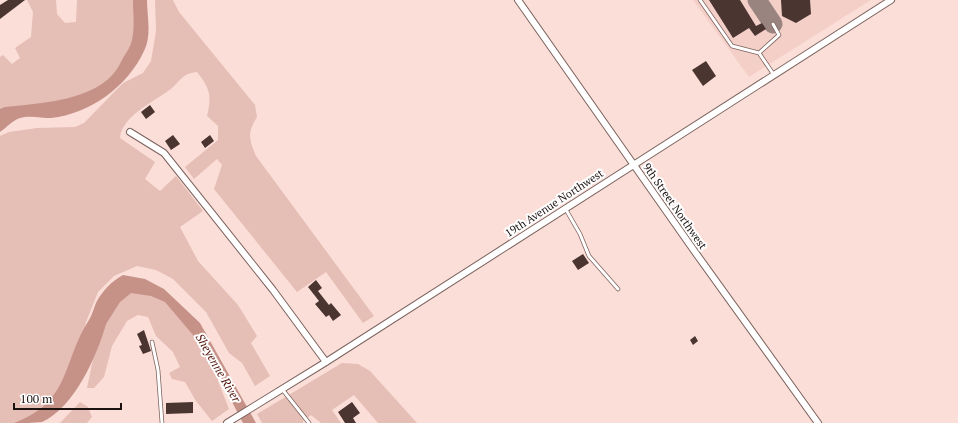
<svg xmlns="http://www.w3.org/2000/svg" width="958" height="423" font-family="'PT Serif',serif">
<style>
.built{fill:#f4cfc8}
.green{fill:#e5beb6}
.water{fill:#c69288}
.lines{fill:none;stroke-linecap:round;stroke-linejoin:round}
.taxiway{stroke:#998480;stroke-width:19}
.building{fill:#4b3531}
.lane-casing{stroke:#7b625d;stroke-width:4.5}
.street-casing{stroke:#7b625d;stroke-width:8}
.lane{stroke:#fff;stroke-width:3}
.street{stroke:#fff;stroke-width:6}
.labels{text-anchor:middle;stroke-width:4;stroke-linejoin:round;paint-order:stroke}
.street-label{font-size:11px;fill:#1c1311;stroke:#fff}
.water-label{font-size:12px;font-style:italic;fill:#54160c;stroke:#fff}
</style>
<rect width="100%" height="100%" fill="#fbded8"/>
<path class="built" d="M 693,0 L 871,0 L 749,77 Z"/>
<path class="green" d="M 27,0 L 56,0 L 57,14 L 65,23 L 76,22 L 77,0 L 137,0 L 137,53 L 98,93 L 0,113 L 0,57 L 3,55 L 12,64 L 20,58 L 15,48 L 31,37 L 33,12 Z
M 155,0 L 173,0 L 179,12 L 255,105 L 257,117 C 247,133 249,139 256,156 L 374,316 L 363,323 L 326,272 L 297,292 L 214,189 L 222,165 L 217,159 L 194,179 L 185,167 L 218,140 L 218,126 L 207,116 C 212,96 210,88 197,72 C 183,73 181,80 172,88 C 156,101 122,115 120,138 L 155,162 L 145,179 L 160,191 L 176,176 L 203,211 L 180,227 L 198,261 L 238,305 L 257,336 L 251,343 L 270,376 L 255,386 L 242,363 L 229,353 L 206,312 L 173,279 L 156,270 L 137,266 L 114,276 L 98,292 L 86,322 L 72,382 L 58,403 L 22,423 L 0,423 L 0,136 L 9,132 L 37,128 L 75,127 L 84,123 L 123,83 L 143,73 L 151,61 L 156,31 Z
M 141,285 L 177,306 L 216,359 L 218,381 L 229,409 L 212,421 L 196,401 L 185,382 L 172,379 L 169,373 L 180,367 L 173,352 L 156,336 L 148,317 L 138,315 L 127,321 L 112,346 L 104,377 L 94,388 L 87,388 L 102,316 L 114,297 Z
M 342,363 L 358,364 L 370,371 L 417,423 L 378,423 L 354,395 L 332,410 L 341,423 L 321,423 L 311,415 L 303,421 L 303,423 L 262,423 L 257,414 Z
M 80,402 L 88,407 L 92,417 L 87,423 L 60,423 Z"/>
<path class="water" d="M 133,0 L 147,0 C 147,16 152,35 144,51 C 128,86 90,114 51,118 C 42,118 29,115 20,118 C 13,120 6,128 0,132 L 0,109 L 5,107 C 41,103 101,101 120,64 C 124,55 130,49 132,40 C 135,26 133,13 133,0 Z
M 123,275 L 145,279 L 164,289 L 200,323 L 256,423 L 243,423 L 204,348 L 165,302 L 151,296 L 131,293 L 120,302 L 106,324 C 97,356 74,408 42,422 C 35,423 22,423 14,423 C 71,402 62,362 89,320 C 92,315 94,308 96,303 C 102,291 112,281 123,275 Z"/>
<g class="lines">
<path class="taxiway" d="M 757,0 L 773,24"/>
</g>
<path class="building" d="M 8,0 L 25,0 L 0,19 L 0,5 Z
M 709,0 L 740,0 L 756,26 L 762,23 L 766,29 L 755,36 L 749,28 L 733,38 Z
M 781,0 L 810,0 L 811,14 L 796,23 L 782,16 Z
M 706,61 L 716,76 L 703,86 L 692,70 Z
M 150,105 L 155,112 L 146,119 L 141,112 Z
M 173,135 L 180,144 L 171,150 L 165,141 Z
M 210,135 L 214,141 L 205,148 L 201,142 Z
M 583,254 L 589,263 L 578,270 L 572,261 Z
M 316,280 L 322,288 L 318,291 L 329,305 L 331,303 L 341,315 L 333,321 L 329,315 L 326,317 L 315,304 L 319,301 L 308,287 Z
M 144,330 L 151,351 L 143,354 L 139,346 L 142,345 L 137,334 Z
M 695,336 L 698,341 L 693,345 L 690,340 Z
M 193,402 L 193,413 L 166,414 L 166,403 Z
M 352,402 L 360,413 L 353,418 L 356,423 L 345,423 L 338,412 Z"/>
<g class="lines">
<g class="lane-casing">
<path id="lane" d="M 700,0 L 732,46 L 759,53 L 774,75
M 759,53 L 779,35 L 773,24
M 565,208 L 580,234 L 589,256 L 618,289
M 152,342 L 158,370 L 162,423
M 282,389 L 309,423"/>
</g>
<g class="street-casing">
<path id="street" d="M 518,0 L 695,252 L 818,423
M 130,132 L 164,153 L 273,290 L 326,362
M 227,423 L 326,362 L 891,0"/>
</g>
<use href="#lane" class="lane"/>
<use href="#street" class="street"/>
</g>
<g class="labels">
<g class="street-label">
<text transform="translate(554 203) rotate(-33)" y="4">19th Avenue Northwest</text>
<text transform="translate(675 206) rotate(55)" y="4">9th Street Northwest</text>
</g>
<g class="water-label">
<text transform="translate(218 368) rotate(60)" y="4">Sheyenne River</text>
</g>
</g>
<path d="M14 403v6h107v-6" fill="none" stroke="#1c1311" stroke-width="2"/>
<text x="20" y="403" font-size="12" fill="#1c1311" stroke="#ffffff" stroke-width="3" paint-order="stroke">100 m</text>
</svg>
